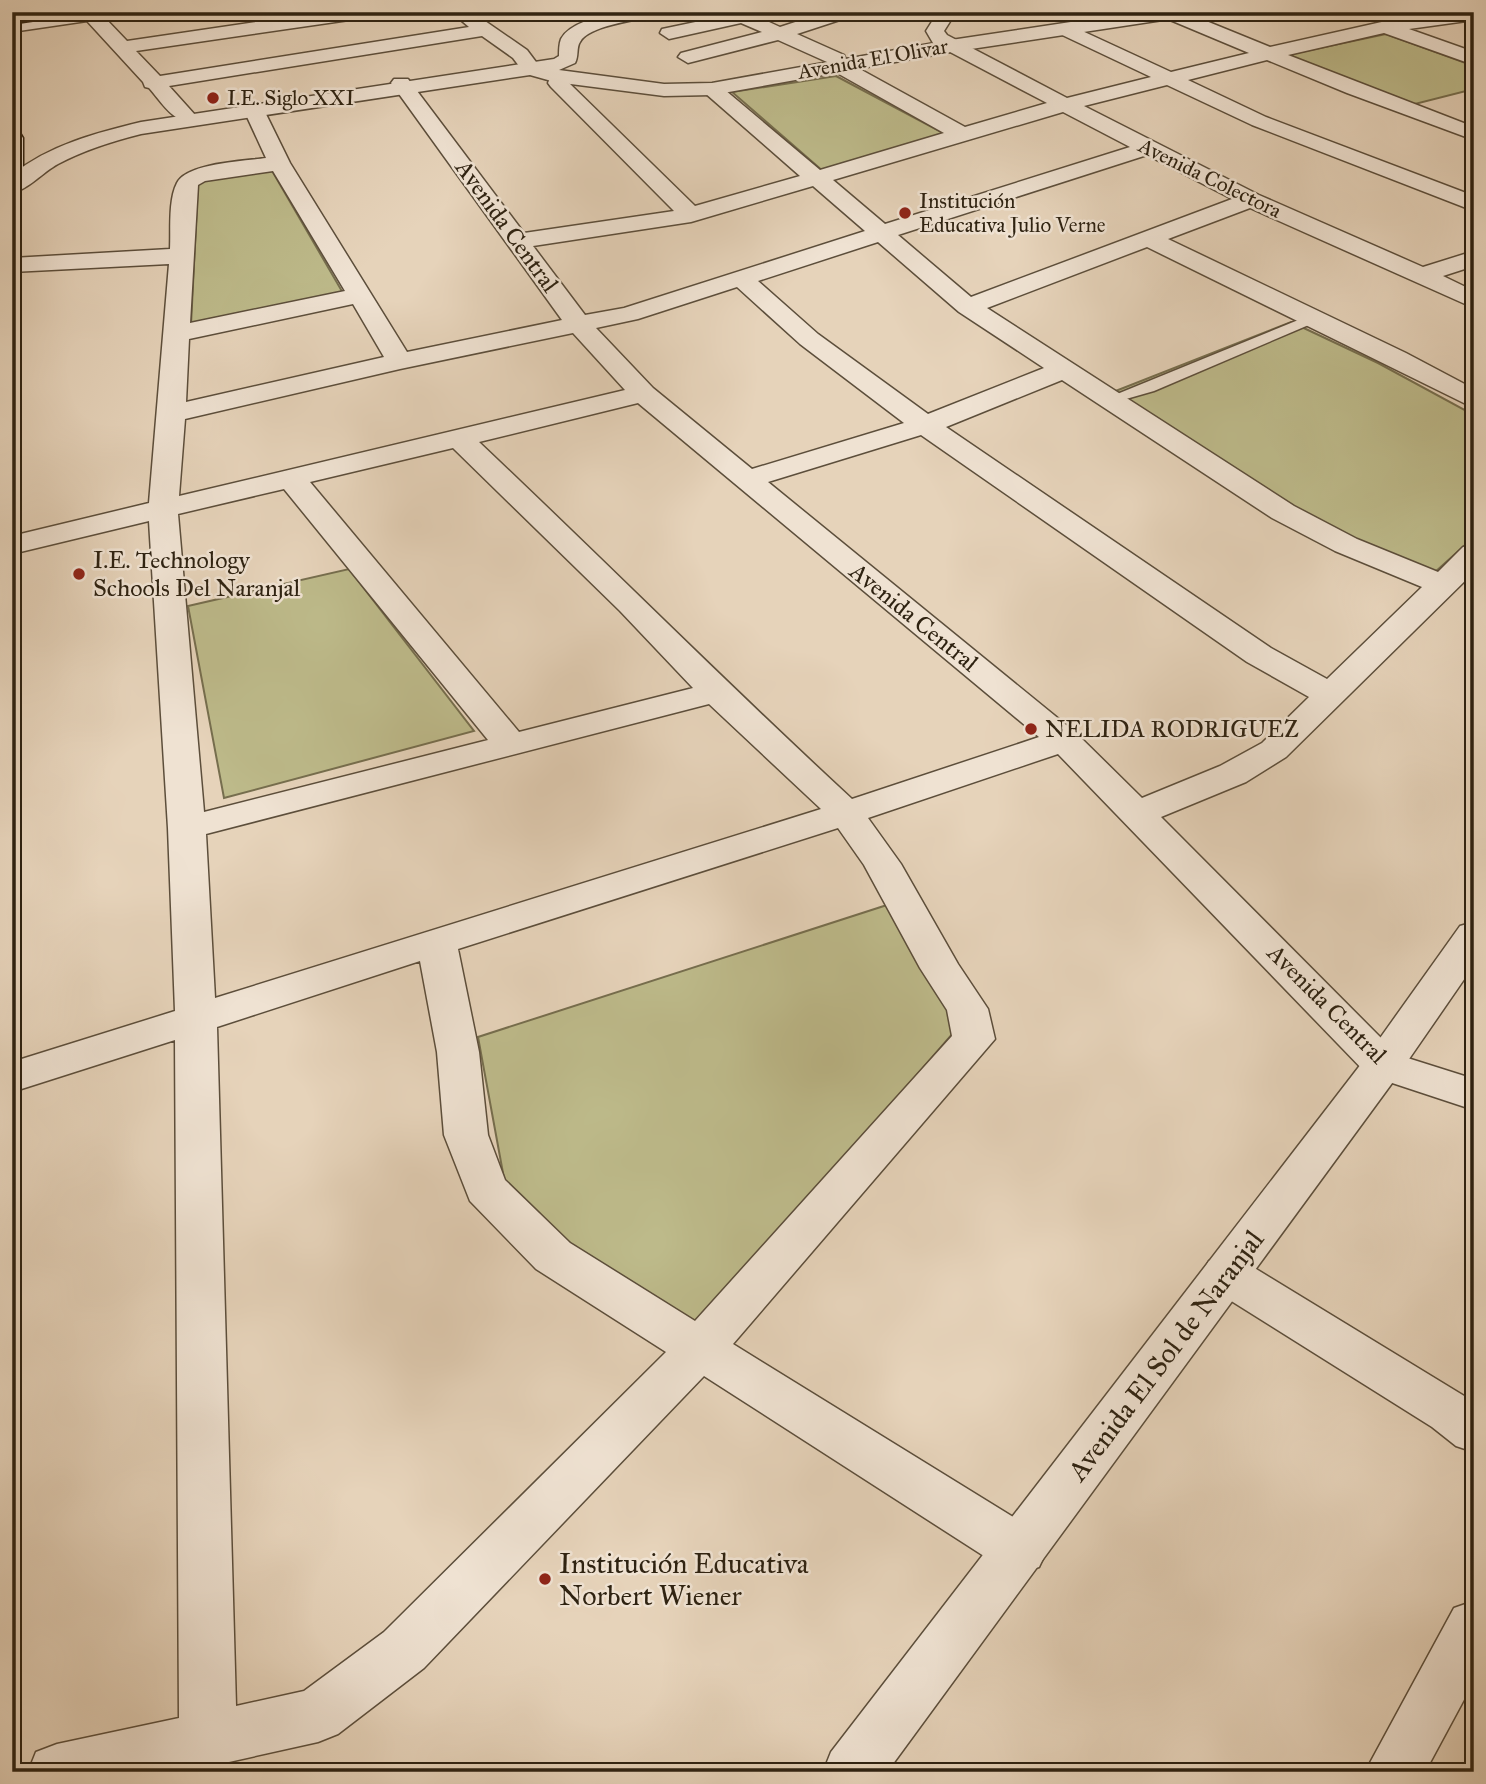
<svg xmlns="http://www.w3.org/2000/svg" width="1486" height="1784" font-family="'IM FELL Great Primer',serif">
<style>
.green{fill:#bdba8a;stroke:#766e4e;stroke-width:2}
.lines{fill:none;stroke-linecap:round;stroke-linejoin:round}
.service-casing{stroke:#5c4e3b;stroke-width:3}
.minor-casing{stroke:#5c4e3b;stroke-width:3}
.tertiary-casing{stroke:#5c4e3b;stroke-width:3}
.secondary-casing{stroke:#2e2211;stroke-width:3}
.service{fill:#efe2d2;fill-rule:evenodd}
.minor{fill:#efe2d2;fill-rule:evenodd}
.tertiary{fill:#efe2d2;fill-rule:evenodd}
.secondary{fill:#efe2d2;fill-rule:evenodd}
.shaded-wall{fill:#90655a;stroke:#2e2211;stroke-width:2}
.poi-dot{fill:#8f2418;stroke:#efe2d2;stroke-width:2.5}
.labels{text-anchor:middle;stroke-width:5;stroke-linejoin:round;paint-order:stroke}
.far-street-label{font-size:21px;fill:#2e2211;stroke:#efe2d2}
.far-poi-label{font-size:21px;fill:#2e2211;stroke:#efe2d2;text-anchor:start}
.street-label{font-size:24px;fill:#2e2211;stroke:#efe2d2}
.poi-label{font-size:24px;fill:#2e2211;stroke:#efe2d2;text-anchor:start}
.near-street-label{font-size:28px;fill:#2e2211;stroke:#efe2d2}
.near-poi-label{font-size:28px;fill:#2e2211;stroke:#efe2d2;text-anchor:start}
</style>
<rect width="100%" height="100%" fill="#e6d3ba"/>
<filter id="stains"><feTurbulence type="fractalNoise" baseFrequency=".00286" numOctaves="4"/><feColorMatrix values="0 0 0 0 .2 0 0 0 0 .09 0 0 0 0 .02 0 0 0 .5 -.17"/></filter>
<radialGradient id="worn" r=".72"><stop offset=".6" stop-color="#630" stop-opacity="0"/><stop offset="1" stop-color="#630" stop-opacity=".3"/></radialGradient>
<path class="green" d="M 1386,34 L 1474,66 L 1474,89 L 1411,105 L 1282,56 Z
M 836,76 L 947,135 L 824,172 L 732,92 Z
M 271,169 L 343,293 L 191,325 L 198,183 L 213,178 Z
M 1291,322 L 1378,363 L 1474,415 L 1474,537 L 1434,573 L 1357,542 L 1290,507 L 1113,392 Z
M 349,569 L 474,731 L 224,798 L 188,606 Z
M 887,905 L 949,1009 L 954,1032 L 699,1327 L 564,1244 L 505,1184 L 478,1037 Z"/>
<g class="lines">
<g class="service-casing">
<path id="service" d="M 1313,314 L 1320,318 L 1318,321 L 1154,391 L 1112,403 L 1105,399 Z"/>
</g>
<g class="minor-casing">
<path id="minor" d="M 69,12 L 119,12 L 117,16 L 105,18 L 127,41 L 323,12 L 372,12 L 363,18 L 136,51 L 160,76 L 469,27 L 455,15 L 457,12 L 472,12 L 527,50 L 542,70 L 539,74 L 525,74 L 513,58 L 482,36 L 169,86 L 196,116 L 193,120 C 174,125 161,101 149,88 L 145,87 L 143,82 L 87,21 L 12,32 L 12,20 Z
M 722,12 L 757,12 L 758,17 L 780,27 L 826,12 L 854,12 L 852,16 L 797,34 L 844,55 L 847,62 L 965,127 L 1047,103 L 933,43 L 926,31 L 938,12 L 956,12 L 944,31 L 947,35 L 1067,98 L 1151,77 L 1058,33 L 1056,29 L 1065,23 L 1171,72 L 1249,53 L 1163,17 L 1161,12 L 1184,12 L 1270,47 L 1386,21 L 1448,12 L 1474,12 L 1474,20 L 1409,29 L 1474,52 L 1474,65 L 1384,33 L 1288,55 L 1474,127 L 1474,140 L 1347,93 L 1267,60 L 1188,80 L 1266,117 L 1474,196 L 1474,211 L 1252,125 L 1167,85 L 1084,106 L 1259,195 L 1423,267 L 1474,251 L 1474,266 L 1443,276 L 1474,291 L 1474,308 L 1250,208 L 1168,239 L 1406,353 L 1474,389 L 1474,408 L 1147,247 L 987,308 L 1294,506 L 1357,539 L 1438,572 L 1463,547 L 1474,545 L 1474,572 L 1286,757 L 1246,782 L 1161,817 L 1398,1055 L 1474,1079 L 1474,1110 L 1368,1075 L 1058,754 L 868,818 L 901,864 L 958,964 L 988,1009 L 995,1039 L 733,1344 L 1039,1533 L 1047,1550 L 1039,1567 L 1020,1573 L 1001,1567 L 704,1376 L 424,1668 L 338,1734 L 318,1742 L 184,1772 L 28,1772 L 36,1752 L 57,1744 L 179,1718 L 175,1040 L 12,1092 L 12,1062 L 175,1011 L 168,828 L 149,521 L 12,554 L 12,536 L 149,503 L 169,264 L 12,272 L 12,258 L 170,249 C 171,230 168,200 177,183 C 186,163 245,161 266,158 L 242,106 L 245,102 L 259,102 L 262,106 L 290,163 L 407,352 L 562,320 L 394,87 L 391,83 L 394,79 L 408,79 L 524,233 L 674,211 L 551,87 L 548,83 L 552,73 L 566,73 L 568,82 L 695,206 L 800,176 L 705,93 L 702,89 L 705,85 L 719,85 L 820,170 L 944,133 L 830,69 L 827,62 L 778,40 L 688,63 L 678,57 L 681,53 L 762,32 L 741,23 L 669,39 L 660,33 L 662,29 L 724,16 ZM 1063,112 L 1130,147 L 885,224 L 833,180 ZM 1147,155 L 1232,199 L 971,297 L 898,235 ZM 273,171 L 345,291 L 190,323 L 198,185 L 205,181 ZM 813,186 L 865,231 L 624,308 L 585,315 L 533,246 L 691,222 ZM 878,242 L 959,312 L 1044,368 L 928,414 L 818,334 L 758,281 ZM 737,287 L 800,344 L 904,423 L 752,469 L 653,388 L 596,328 L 638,319 ZM 353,304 L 384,357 L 186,402 L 189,339 ZM 573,333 L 625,390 L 179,496 L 185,419 L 400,369 ZM 1062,380 L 1272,518 L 1335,551 L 1422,587 L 1327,679 L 1271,648 L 946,427 ZM 638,403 L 1039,737 L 852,799 C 725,682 604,560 479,442 ZM 921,435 L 1247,662 L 1309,697 L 1262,743 L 1220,766 L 1142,798 L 1076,733 L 768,482 ZM 453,448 L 620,611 L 693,688 L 519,732 L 310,482 ZM 284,489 L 488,740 L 204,812 L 178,514 ZM 709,704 L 821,809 L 215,998 L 206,834 ZM 838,828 L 864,865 L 920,968 L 947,1010 L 952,1036 L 695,1321 L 570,1243 L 505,1180 L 488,1135 L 479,1052 L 458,949 ZM 420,961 L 437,1052 L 444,1135 L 470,1201 L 536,1269 L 666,1352 L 384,1632 L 304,1691 L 236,1706 L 217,1027 Z
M 1226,1256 L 1243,1261 L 1474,1402 L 1474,1452 L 1456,1446 L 1432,1427 L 1209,1287 L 1202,1274 L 1209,1261 Z
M 1474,1601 L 1474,1681 L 1425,1772 L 1365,1772 L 1454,1608 Z"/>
</g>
<g class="tertiary-casing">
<path id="tertiary" d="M 619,12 L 655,12 L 653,16 C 636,20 588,26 580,42 C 576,48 579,56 575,63 L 559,70 L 664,84 L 712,83 L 951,40 L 1137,12 L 1185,12 L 1176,18 L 951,52 L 712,95 L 664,96 L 555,82 L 530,75 L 141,134 C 113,141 84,150 58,164 C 43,172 29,189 12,193 L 12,175 C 49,145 96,133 141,122 L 554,59 L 559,56 C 559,51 559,44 561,39 C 570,22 602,16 619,12 Z
M 1474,922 L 1474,965 L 1398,1075 L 887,1772 L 823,1772 L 831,1752 L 1368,1055 L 1460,926 Z"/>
</g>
<g class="secondary-casing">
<path id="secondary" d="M 12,132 L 20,133 L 23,138 L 23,182 L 20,187 L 12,189 Z"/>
</g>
<use href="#service" class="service"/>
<use href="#minor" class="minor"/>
<use href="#tertiary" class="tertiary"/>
<use href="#secondary" class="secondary"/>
</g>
<path class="shaded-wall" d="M 12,12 L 81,12 L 81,14 L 12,24 Z"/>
<g class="poi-dot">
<circle cx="213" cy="98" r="7"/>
<circle cx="905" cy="213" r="7"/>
<circle cx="79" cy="574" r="7"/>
<circle cx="1031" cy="729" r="7"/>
<circle cx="545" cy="1579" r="7"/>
</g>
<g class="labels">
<g class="far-street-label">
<text transform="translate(873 59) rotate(-10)" y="7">Avenida El Olivar</text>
<text transform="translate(1210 178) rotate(26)" y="7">Avenida Colectora</text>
</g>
<g class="far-poi-label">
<text x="227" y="105">I.E. Siglo XXI</text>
<text x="919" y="208">Institución<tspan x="919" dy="24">Educativa Julio Verne</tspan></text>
</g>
<g class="street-label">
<text transform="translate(507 226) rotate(54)" y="8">Avenida Central</text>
<text transform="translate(914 617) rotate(39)" y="8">Avenida Central</text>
<text transform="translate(1327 1004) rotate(45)" y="8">Avenida Central</text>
</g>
<g class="poi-label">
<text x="93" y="568">I.E. Technology<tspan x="93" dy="28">Schools Del Naranjal</tspan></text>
<text x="1045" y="737">NELIDA RODRIGUEZ</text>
</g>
<g class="near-street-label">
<text transform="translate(1165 1355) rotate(-53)" y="10">Avenida El Sol de Naranjal</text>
</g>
<g class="near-poi-label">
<text x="559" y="1573">Institución Educativa<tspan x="559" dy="32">Norbert Wiener</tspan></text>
</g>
</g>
<rect width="1486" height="1784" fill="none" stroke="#e6d3ba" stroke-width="42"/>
<rect x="14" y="14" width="1458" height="1756" fill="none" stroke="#2e2211" stroke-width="3.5"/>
<rect x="21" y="21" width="1444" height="1742" fill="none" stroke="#2e2211" stroke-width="2"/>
<rect width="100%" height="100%" filter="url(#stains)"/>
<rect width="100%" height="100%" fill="url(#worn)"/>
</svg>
